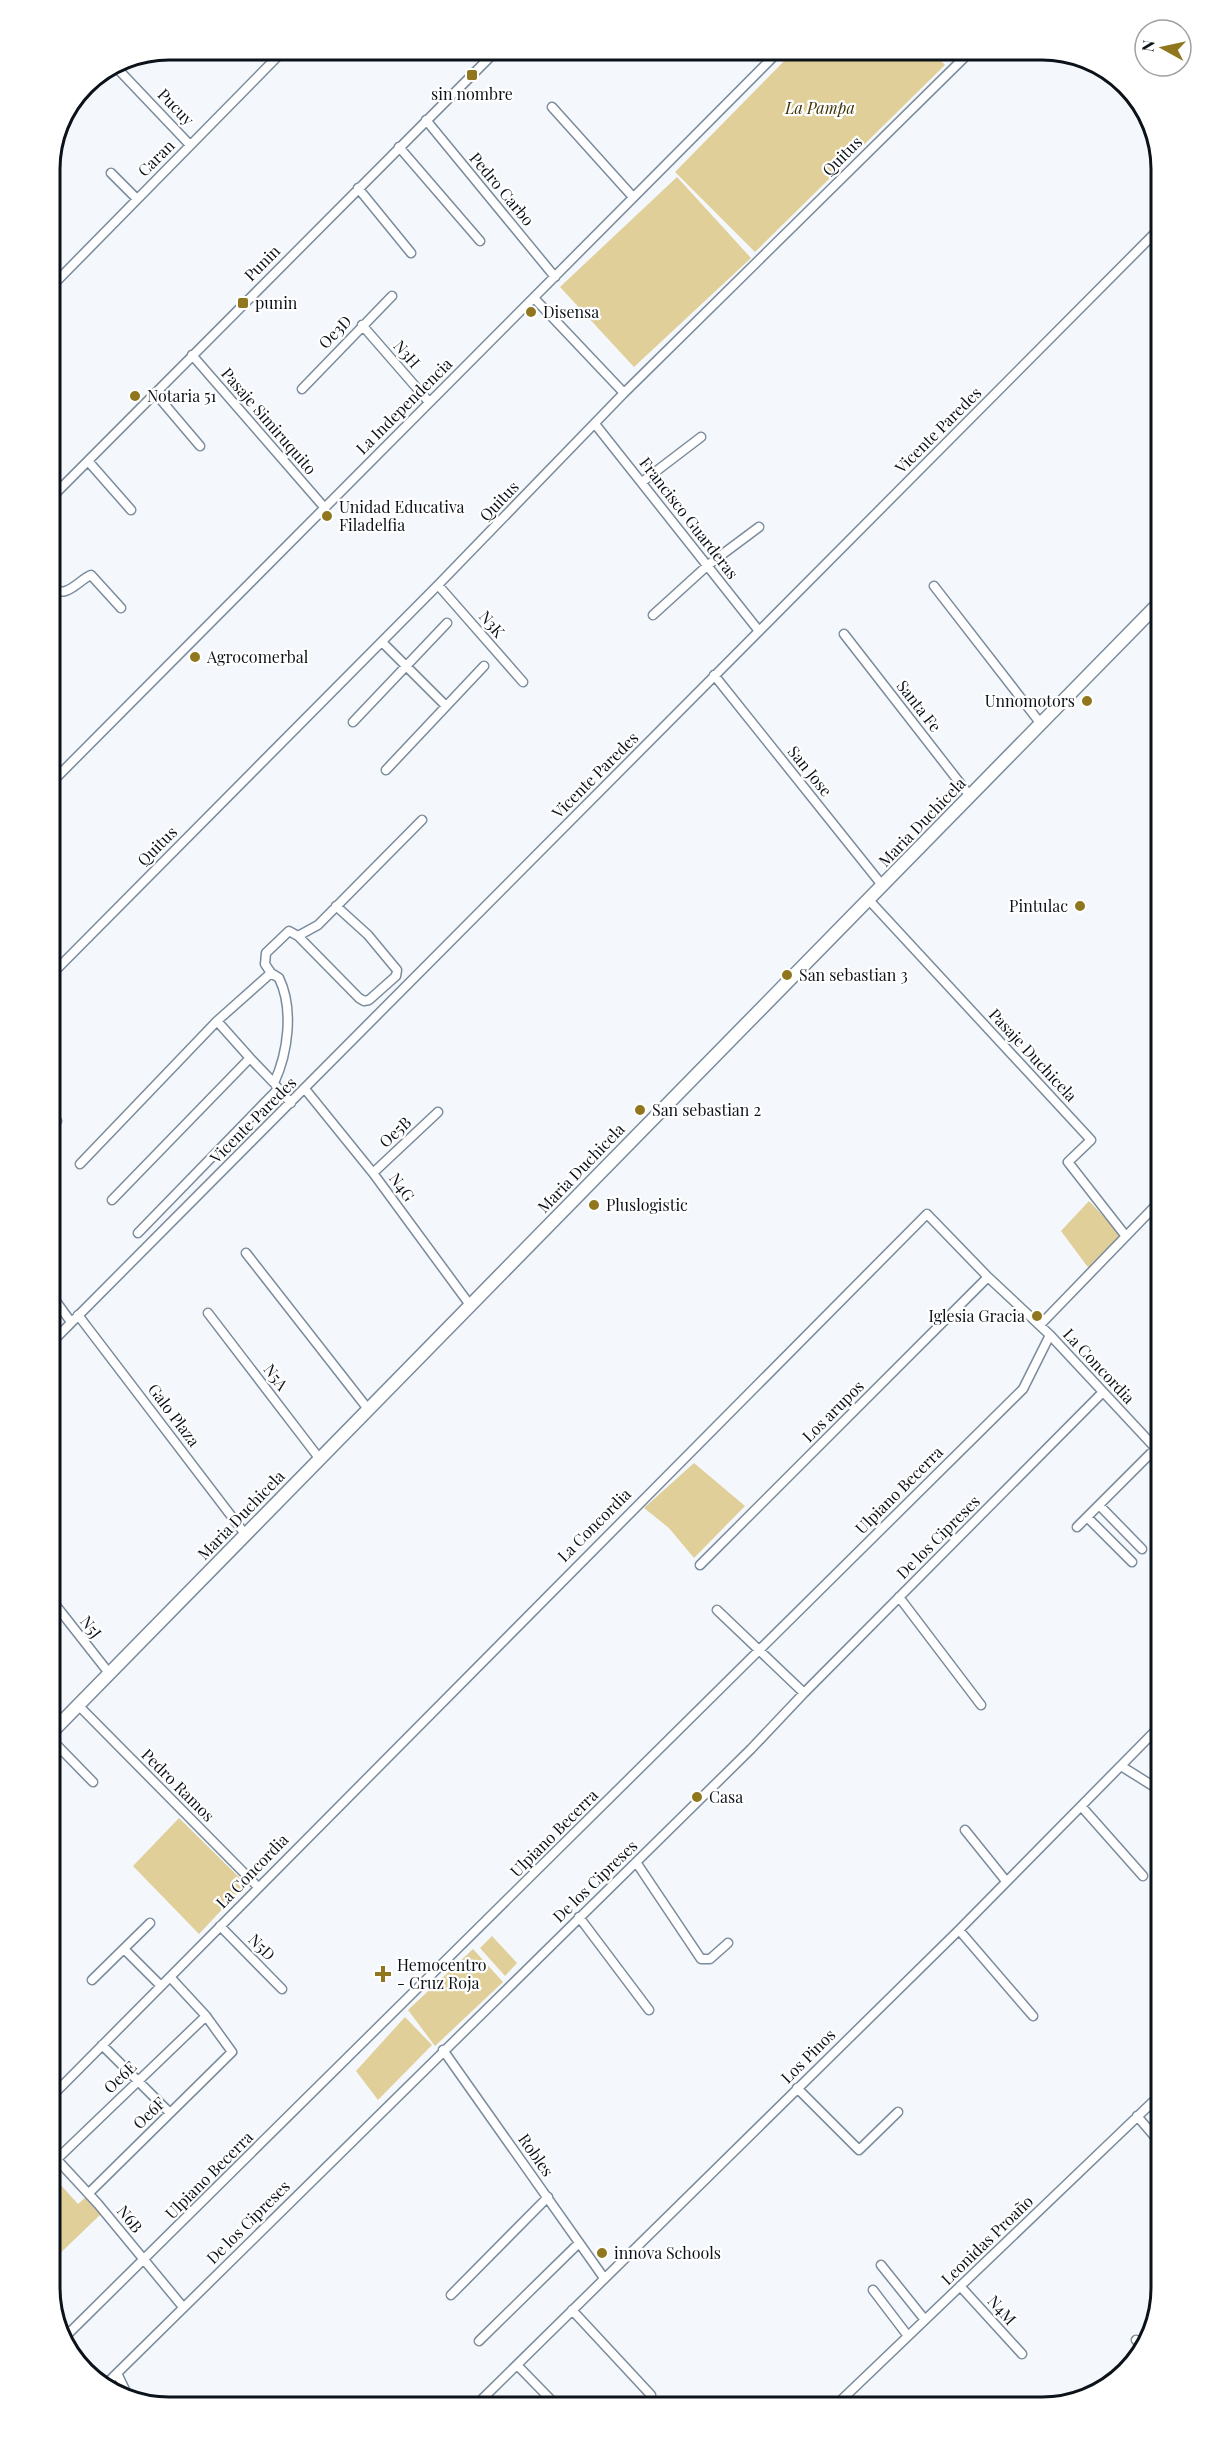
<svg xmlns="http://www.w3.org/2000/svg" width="1211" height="2457" font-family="'Playfair Display',serif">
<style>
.green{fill:#e1cf99}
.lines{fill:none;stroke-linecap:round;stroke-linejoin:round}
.minor-casing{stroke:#7a8b9c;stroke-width:11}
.secondary-casing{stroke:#7a8b9c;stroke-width:15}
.minor{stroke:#fff;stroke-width:8}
.secondary{stroke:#fff;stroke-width:12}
.poi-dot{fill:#90771d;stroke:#fff;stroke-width:2}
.labels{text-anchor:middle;stroke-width:4.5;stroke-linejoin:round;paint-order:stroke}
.poi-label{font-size:16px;fill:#0c1219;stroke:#fff;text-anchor:start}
.street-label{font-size:16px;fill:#0c1219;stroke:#fff}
.park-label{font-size:16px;font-style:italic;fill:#3f3203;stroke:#fff}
.rim{fill:none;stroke:#0c1219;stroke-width:3}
</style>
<rect width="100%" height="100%" fill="#f4f7fb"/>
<path class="green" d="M 795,50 L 931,50 L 945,65 L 755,252 L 675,172 Z
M 677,177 L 751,258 L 634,367 L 560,287 Z
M 1089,1201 L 1122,1236 L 1090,1270 L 1061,1231 Z
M 694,1463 L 745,1506 L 694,1558 L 669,1528 L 644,1508 Z
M 179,1818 L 246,1884 L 199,1934 L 133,1866 Z
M 492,1936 L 517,1963 L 505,1976 L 480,1948 Z
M 473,1949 L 503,1982 L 435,2046 L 408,2010 Z
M 405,2017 L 432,2045 L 378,2100 L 356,2071 Z
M 50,2173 L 78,2204 L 86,2197 L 101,2214 L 50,2263 Z"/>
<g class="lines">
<g class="minor-casing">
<path id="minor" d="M 114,65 L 190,145
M 552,107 L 633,197
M 426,120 L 555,277
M 399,147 L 480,241
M 111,173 L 137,199
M 358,188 L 411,253
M 50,288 L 284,50
M 534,298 L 624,393
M 362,325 L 429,402
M 192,355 L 324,507
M 302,389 L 392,296
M 155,393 L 200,446
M 595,424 L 759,631
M 88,461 L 131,510
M 642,482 L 701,437
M 50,499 L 497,50
M 50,585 C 65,602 77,581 91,575 L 121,608
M 438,585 L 523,682
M 934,586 L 1041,724
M 653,615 L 708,565 L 759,527
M 844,634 L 970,796
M 382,642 L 446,706
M 714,675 L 882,885
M 353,722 L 447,623
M 386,770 L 484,666
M 50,784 L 780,50
M 868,899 L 1091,1140 L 1068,1162 L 1125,1235
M 298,936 L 359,998 L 364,1001 L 369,1000 L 396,976 L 397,970 L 368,935 L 336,906
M 50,976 L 438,585 L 624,393 L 972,50
M 250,1058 L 274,1083 C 288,1053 294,1009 279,978 L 271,973
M 276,1086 L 291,1103
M 305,1089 L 373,1173 L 470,1305
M 50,1113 L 57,1121
M 80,1164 L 217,1021
M 373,1173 L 438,1112
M 112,1200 L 250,1058 L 217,1021 L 271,973 L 265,964 L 266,953 L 289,931 L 298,936 L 318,925 L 422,820
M 138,1233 L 278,1089
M 246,1253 L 368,1409
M 50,1293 L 71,1322
M 208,1313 L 319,1458
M 78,1315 L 245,1534
M 1040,1325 L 1161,1200
M 50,1344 L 1161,227
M 1099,1505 L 1142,1549
M 1087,1517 L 1132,1562
M 1077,1527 L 1161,1443
M 700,1565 L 988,1277
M 899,1597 L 981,1705
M 50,1598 L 109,1673
M 717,1610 L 804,1693
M 78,1705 L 257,1886
M 50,1738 L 93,1782
M 1121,1766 L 1161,1791
M 1081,1806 L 1143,1876
M 965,1830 L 1006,1881
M 636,1862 L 701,1959 L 710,1959 L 728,1943
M 579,1917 L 649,2010
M 220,1926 L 282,1989
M 959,1930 L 1033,2016
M 124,1949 L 161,1986
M 92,1980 L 150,1923
M 102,2045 L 170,2113
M 443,2050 L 604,2278
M 797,2088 L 859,2150 L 898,2112
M 50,2098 L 927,1214 L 988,1277 L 1050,1335 L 1161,1454
M 1137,2116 L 1161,2144
M 50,2152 L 98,2204 L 183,2307
M 57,2159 L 206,2016
M 89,2193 L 232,2052 L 206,2016 L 170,1977
M 881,2265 L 925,2320
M 960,2286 L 1022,2354
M 873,2290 L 908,2336
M 451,2295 L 548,2197
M 572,2310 L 651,2395
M 63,2339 L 1023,1389 L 1050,1335
M 1136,2340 L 1143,2347
M 479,2341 L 579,2243
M 517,2365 L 558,2407
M 117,2373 L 127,2394
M 104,2386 L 751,1749 L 804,1693 L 1102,1393
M 474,2407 L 959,1930 L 1161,1725
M 834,2407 L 1161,2094"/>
</g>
<g class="secondary-casing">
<path id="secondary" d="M 50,1734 L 1161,601"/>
</g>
<use href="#minor" class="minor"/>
<use href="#secondary" class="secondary"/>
</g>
<g class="poi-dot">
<rect x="466" y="69" width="12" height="12" rx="3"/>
<rect x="237" y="297" width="12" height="12" rx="3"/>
<circle cx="531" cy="312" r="6"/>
<circle cx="135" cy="396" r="6"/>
<circle cx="327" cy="516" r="6"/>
<circle cx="195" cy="657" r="6"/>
<circle cx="1087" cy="701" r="6"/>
<circle cx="1080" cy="906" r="6"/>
<circle cx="787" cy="975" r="6"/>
<circle cx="640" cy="1110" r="6"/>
<circle cx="594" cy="1205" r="6"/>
<circle cx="1037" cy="1316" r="6"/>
<circle cx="697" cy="1797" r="6"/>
<path d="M380 1965h6v6h6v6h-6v6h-6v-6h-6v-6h6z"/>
<circle cx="602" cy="2253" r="6"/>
</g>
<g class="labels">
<g class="poi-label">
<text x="472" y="100" text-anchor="middle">sin nombre</text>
<text x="255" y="309">punin</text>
<text x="543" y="318">Disensa</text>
<text x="147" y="402">Notaria 51</text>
<text x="339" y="513">Unidad Educativa<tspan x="339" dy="18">Filadelfia</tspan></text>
<text x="207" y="663">Agrocomerbal</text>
<text x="1075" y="707" text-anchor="end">Unnomotors</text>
<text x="1068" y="912" text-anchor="end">Pintulac</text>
<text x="799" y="981">San sebastian 3</text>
<text x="652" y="1116">San sebastian 2</text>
<text x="606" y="1211">Pluslogistic</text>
<text x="1025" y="1322" text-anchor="end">Iglesia Gracia</text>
<text x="709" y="1803">Casa</text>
<text x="397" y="1971">Hemocentro<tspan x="397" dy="18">- Cruz Roja</tspan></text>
<text x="614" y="2259">innova Schools</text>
</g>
<g class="street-label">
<text transform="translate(176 107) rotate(46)" y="6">Pucuy</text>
<text transform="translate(842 156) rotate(-45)" y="6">Quitus</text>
<text transform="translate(156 158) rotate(-45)" y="6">Caran</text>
<text transform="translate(502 189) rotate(50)" y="6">Pedro Carbo</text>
<text transform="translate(262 263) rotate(-45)" y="6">Punin</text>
<text transform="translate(335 332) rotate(-46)" y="6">Oe3D</text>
<text transform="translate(407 354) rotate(49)" y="6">N3H</text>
<text transform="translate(404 406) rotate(-45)" y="6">La Independencia</text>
<text transform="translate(269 421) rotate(49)" y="6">Pasaje Simiruquito</text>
<text transform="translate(938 430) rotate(-45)" y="6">Vicente Paredes</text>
<text transform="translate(499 501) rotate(-46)" y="6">Quitus</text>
<text transform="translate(689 518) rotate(52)" y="6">Francisco Guarderas</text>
<text transform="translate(492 624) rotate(49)" y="6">N3K</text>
<text transform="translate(919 706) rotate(52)" y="6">Santa Fe</text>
<text transform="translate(810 771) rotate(51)" y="6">San Jose</text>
<text transform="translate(595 775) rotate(-45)" y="6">Vicente Paredes</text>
<text transform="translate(922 822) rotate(-46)" y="6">Maria Duchicela</text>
<text transform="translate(157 846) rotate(-45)" y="6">Quitus</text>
<text transform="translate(1033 1055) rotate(47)" y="6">Pasaje Duchicela</text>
<text transform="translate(253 1120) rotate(-45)" y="6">Vicente Paredes</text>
<text transform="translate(395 1132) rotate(-43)" y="6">Oe5B</text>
<text transform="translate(581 1168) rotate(-46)" y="6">Maria Duchicela</text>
<text transform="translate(402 1187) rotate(54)" y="6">N4G</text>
<text transform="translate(1099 1366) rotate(47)" y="6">La Concordia</text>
<text transform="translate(276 1377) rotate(53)" y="6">N5A</text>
<text transform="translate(833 1411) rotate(-45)" y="6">Los arupos</text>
<text transform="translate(174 1415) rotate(53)" y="6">Galo Plaza</text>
<text transform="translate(899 1490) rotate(-45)" y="6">Ulpiano Becerra</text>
<text transform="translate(241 1515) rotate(-46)" y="6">Maria Duchicela</text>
<text transform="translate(594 1525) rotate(-45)" y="6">La Concordia</text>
<text transform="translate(938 1537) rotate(-45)" y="6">De los Cipreses</text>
<text transform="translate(91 1627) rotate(52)" y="6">N5J</text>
<text transform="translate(178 1785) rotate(45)" y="6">Pedro Ramos</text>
<text transform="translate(554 1833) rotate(-45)" y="6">Ulpiano Becerra</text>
<text transform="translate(252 1871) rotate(-46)" y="6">La Concordia</text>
<text transform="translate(595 1881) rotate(-44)" y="6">De los Cipreses</text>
<text transform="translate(262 1947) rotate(45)" y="6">N5D</text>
<text transform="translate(808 2056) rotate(-45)" y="6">Los Pinos</text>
<text transform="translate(120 2077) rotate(-44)" y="6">Oe6E</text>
<text transform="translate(149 2113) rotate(-44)" y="6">Oe6F</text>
<text transform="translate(536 2155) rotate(55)" y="6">Robles</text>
<text transform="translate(209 2175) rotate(-45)" y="6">Ulpiano Becerra</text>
<text transform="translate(130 2219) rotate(51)" y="6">N6B</text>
<text transform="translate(248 2222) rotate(-45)" y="6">De los Cipreses</text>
<text transform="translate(987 2240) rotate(-44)" y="6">Leonidas Proaño</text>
<text transform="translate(1002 2310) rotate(48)" y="6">N4M</text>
</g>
<g class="park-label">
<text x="820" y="114">La Pampa</text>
</g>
</g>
<path d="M0 0H1211V2457H0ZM169 60H1042A109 109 0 0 1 1151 169V2288A109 109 0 0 1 1042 2397H169A109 109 0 0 1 60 2288V169A109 109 0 0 1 169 60Z" fill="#fff" fill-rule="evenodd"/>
<path class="rim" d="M169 60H1042A109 109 0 0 1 1151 169V2288A109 109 0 0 1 1042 2397H169A109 109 0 0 1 60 2288V169A109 109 0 0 1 169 60Z"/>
<g transform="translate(1163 48) rotate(278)"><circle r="28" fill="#ffffff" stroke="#9ea0a3" stroke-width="1.5"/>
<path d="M0-4.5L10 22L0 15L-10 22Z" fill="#90771d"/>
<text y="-9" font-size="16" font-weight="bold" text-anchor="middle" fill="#0c1219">N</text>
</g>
</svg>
